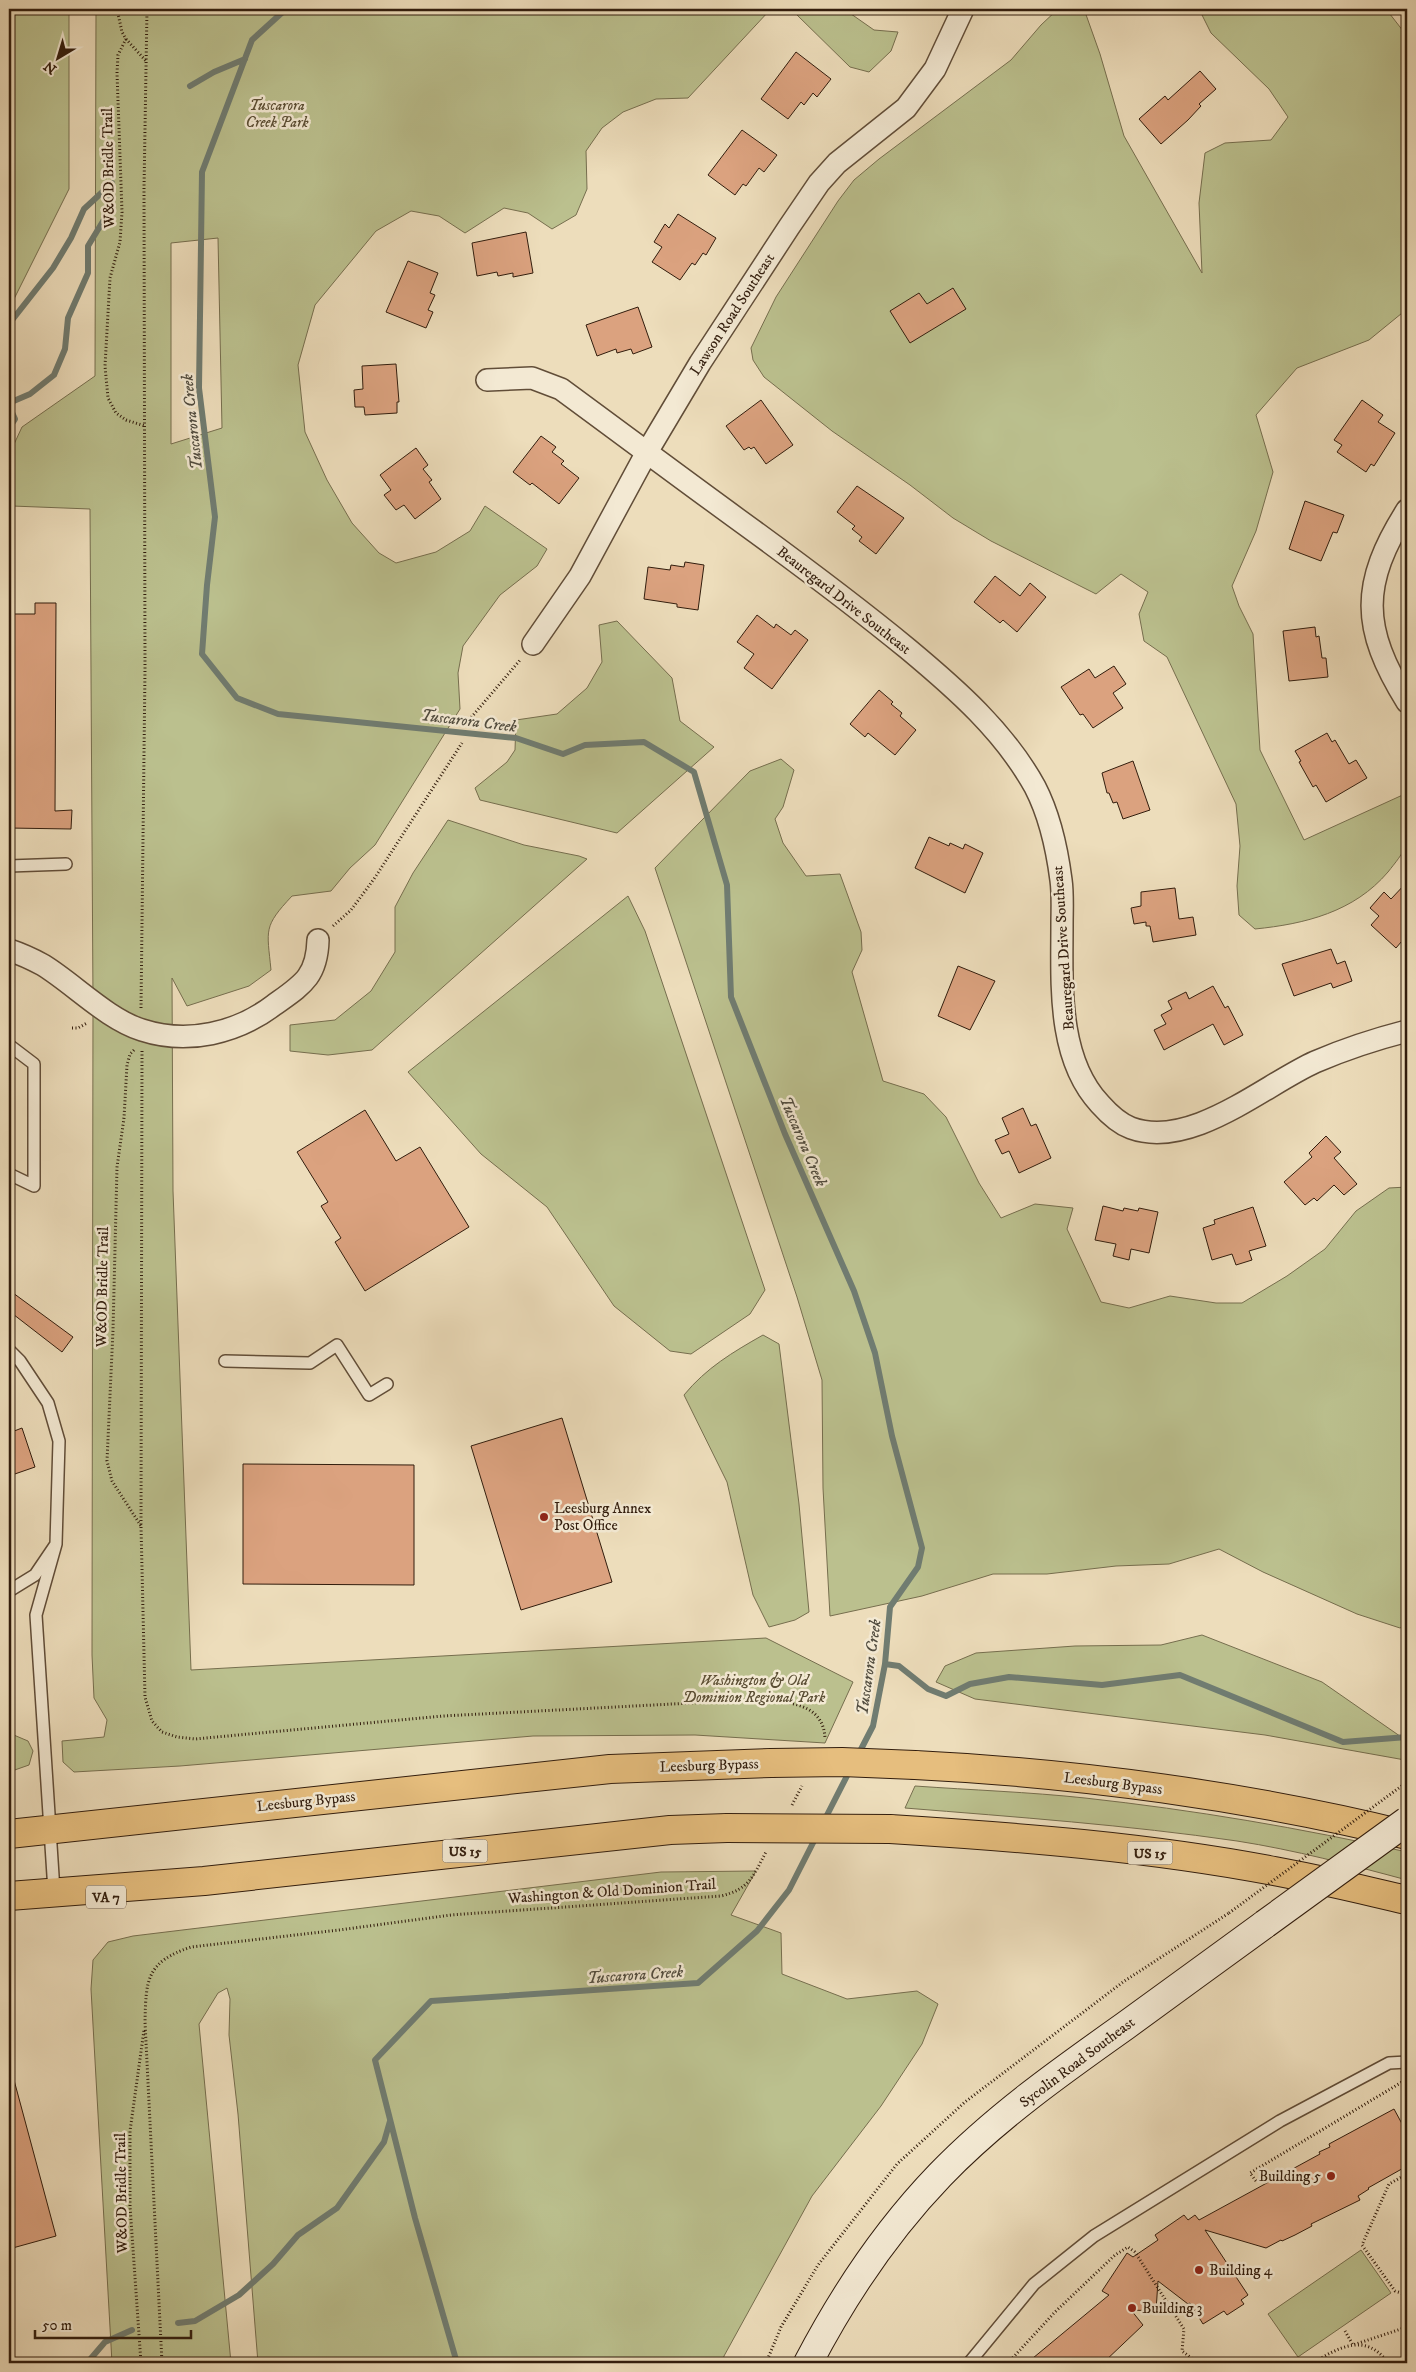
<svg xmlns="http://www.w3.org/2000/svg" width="1416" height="2372" font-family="'IM FELL DW Pica',serif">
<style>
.green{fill:#bbc08e;stroke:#766e4e;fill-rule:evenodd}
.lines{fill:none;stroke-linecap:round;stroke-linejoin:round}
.stream{stroke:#707c71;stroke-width:6}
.building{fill:#dba27f;stroke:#321d0d}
.service-casing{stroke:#614d38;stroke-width:14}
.minor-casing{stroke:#614d38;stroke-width:24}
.secondary-casing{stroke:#321d0d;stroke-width:30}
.motorway-casing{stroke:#321d0d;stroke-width:30}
.path{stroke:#321d0d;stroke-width:3;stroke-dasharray:1 2.5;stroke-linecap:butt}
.service{stroke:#f3e9d3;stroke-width:11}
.minor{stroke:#f3e9d3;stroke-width:21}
.secondary{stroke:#f3e9d3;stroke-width:28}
.motorway{stroke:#e6be7e;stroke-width:28}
.secondary-bridge-casing{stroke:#321d0d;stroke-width:30;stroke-linecap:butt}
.motorway-bridge-casing{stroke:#321d0d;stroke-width:30;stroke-linecap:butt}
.path-bridge{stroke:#321d0d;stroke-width:3;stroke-dasharray:1 2.5;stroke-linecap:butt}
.secondary-bridge{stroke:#f3e9d3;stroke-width:28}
.motorway-bridge{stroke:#e6be7e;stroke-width:28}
.poi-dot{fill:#8f2418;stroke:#f3e9d3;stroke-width:2}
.labels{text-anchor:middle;stroke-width:5;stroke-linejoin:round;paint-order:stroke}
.shield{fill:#f3e9d3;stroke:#6c5a48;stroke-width:1}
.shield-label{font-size:14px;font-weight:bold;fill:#321d0d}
.park-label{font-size:15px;font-style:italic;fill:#5b4e34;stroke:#f3e9d3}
.street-label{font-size:15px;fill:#321d0d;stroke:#f3e9d3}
.poi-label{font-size:15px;fill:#321d0d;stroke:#f3e9d3;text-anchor:start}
.water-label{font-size:16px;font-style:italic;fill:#514c3f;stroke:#f3e9d3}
</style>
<rect width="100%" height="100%" fill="#edddbb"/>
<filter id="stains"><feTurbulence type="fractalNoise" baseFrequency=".004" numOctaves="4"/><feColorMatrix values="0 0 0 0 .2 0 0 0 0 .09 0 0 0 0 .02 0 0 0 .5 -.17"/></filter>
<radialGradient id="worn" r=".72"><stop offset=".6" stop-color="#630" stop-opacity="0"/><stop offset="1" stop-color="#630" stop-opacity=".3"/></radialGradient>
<path class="green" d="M 9,9 L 69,9 L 69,189 L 9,309 Z
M 96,9 L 844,9 L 874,30 L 898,32 L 891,51 L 869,72 L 850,67 L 795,13 L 769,11 L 688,98 L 656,99 L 623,112 L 602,128 L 586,151 L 587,189 L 576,215 L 552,229 L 528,213 L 504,208 L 465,233 L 439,216 L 411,211 L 376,231 L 315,305 L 298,365 L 305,432 L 327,480 L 352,523 L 379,553 L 396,563 L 436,552 L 470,531 L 485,506 L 547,549 L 537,566 L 500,595 L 463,646 L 458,673 L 460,709 L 375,845 L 350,868 L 331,891 L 292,896 C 263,927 267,929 271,970 L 249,986 L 187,1006 L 172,978 L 173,1191 L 191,1670 L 766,1638 L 853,1682 L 825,1743 L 695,1735 L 533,1736 L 180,1766 L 74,1772 L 63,1762 L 62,1741 L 104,1737 L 107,1720 L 94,1698 L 92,1655 L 93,1001 L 90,509 L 12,506 L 9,524 L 9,455 L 22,427 L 95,376 ZM 218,238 L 222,428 L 171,444 L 171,243 Z
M 1058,9 L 1084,9 L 1100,54 L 1124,136 L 1202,273 L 1199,203 L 1205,153 L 1225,143 L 1271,140 L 1288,117 L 1269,89 L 1211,33 L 1199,9 L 1386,9 L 1407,36 L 1407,309 L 1369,340 L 1297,368 L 1256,415 L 1273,472 L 1256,531 L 1232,586 L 1239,606 L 1253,634 L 1260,750 L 1304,840 L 1407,793 C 1407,808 1411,829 1407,843 C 1403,854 1395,863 1388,872 C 1354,912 1305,924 1255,929 L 1239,915 L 1237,886 L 1240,846 L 1236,804 L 1167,657 L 1144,641 L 1139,614 L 1148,592 L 1121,574 L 1096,594 L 991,541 L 953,518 L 910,485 L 832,431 L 764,377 L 753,360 L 751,348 L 776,297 L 838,201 L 854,180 L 879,159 L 1011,60 L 1041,25 Z
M 617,621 L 672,678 L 680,721 L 714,747 L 617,833 L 480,800 L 475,788 L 507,762 L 515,750 L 516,720 L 557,714 L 587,688 L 602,662 L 599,625 Z
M 781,759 L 794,770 L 783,807 L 775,819 L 783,843 L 806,876 L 840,874 L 861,932 L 862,950 L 852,972 L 883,1081 L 924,1094 L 946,1117 L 979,1183 L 1001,1218 L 1035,1204 L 1073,1208 L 1067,1229 L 1101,1302 L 1129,1308 L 1170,1296 L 1216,1303 L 1242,1303 L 1287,1276 L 1325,1249 L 1356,1211 L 1389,1188 L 1407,1187 L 1407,1625 L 1400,1628 L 1357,1614 L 1263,1572 L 1219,1549 L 1169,1564 L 1116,1566 L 1047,1574 L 993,1574 L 922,1596 L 830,1616 L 823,1488 L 822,1380 L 797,1297 L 655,868 L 750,771 Z
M 448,820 L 524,845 L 579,856 L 587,859 L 372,1050 L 328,1055 L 290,1051 L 290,1025 L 335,1020 L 371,991 L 395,952 L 395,907 L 413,873 Z
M 628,896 L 645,931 L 765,1290 L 750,1314 L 691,1354 L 670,1351 L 614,1306 L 547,1207 L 481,1154 L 408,1072 Z
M 763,1335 L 779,1344 L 799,1504 L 809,1612 L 795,1620 L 769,1627 L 753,1595 L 727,1482 L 684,1395 C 706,1368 733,1352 763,1335 Z
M 1202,1635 L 1322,1682 L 1407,1741 L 1407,1759 L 1405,1760 L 1265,1735 L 975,1699 L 936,1682 L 945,1666 L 976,1653 L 1075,1646 L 1161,1645 Z
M 9,1733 L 28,1741 L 33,1751 L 29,1765 L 9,1772 Z
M 915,1786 C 971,1790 1029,1792 1085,1798 C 1194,1810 1301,1828 1407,1852 L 1407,1880 C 1351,1865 1295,1850 1237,1841 C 1127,1825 1016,1817 905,1808 Z
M 756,1871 L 731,1915 L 781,1933 L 782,1974 L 847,1999 L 917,1991 L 938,2004 L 922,2044 L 881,2106 L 812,2196 L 724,2356 L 722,2363 L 258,2363 L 238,2114 L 229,2035 L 230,1999 L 227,1988 L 218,1993 L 199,2024 L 231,2363 L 112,2363 L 91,1989 L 93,1960 L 108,1942 L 133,1936 L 661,1872 Z
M 1361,2250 L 1391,2293 L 1298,2357 L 1268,2314 Z"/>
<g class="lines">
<path class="stream" d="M 286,9 L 252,40 L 202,172 L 199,388 L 215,517 L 207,585 L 202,654 L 237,698 L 278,714 L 516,738 L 563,754 L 585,745 L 644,742 L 694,772 L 727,885 L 731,997 L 785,1134 L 854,1291 L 875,1353 L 892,1436 L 922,1548 L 918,1567 L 890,1607 L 885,1664 L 873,1726 L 857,1757
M 190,86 L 214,72 L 245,59
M 9,324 L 53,268 L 71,238 L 84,209 L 111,184
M 9,403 L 30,394 L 54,375 L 65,349 L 68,318 L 88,273 L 88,246 L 105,218 L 112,183
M 9,406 L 15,419 L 9,428
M 885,1664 L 899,1666 L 928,1689 L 946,1696 L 970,1684 L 1009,1677 L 1102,1685 L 1180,1675 L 1343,1742 L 1407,1737
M 824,1821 L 850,1770
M 178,2323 L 195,2321 L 239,2295 L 273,2264 L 298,2235 L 337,2208 L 384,2142 L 390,2121
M 87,2363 L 105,2342 L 132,2330
M 457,2363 L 415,2218 L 375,2060 L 431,2001 L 698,1983 L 757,1931 L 789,1890 L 817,1835"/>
</g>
<path class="building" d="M 796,52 L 831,79 L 817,97 L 813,93 L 804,105 L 801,102 L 788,119 L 761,99 Z
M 1200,71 L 1216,89 L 1199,104 L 1201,106 L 1188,120 L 1161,144 L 1139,119 L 1165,96 L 1168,100 Z
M 742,130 L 777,155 L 764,172 L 759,168 L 746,186 L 743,184 L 735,195 L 708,175 Z
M 678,214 L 716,238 L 706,255 L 703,253 L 695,265 L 692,263 L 680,280 L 652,262 L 662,247 L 654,242 L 665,224 L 669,228 Z
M 526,232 L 533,273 L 513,277 L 513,273 L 498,276 L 497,272 L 477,276 L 472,243 Z
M 408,261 L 438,273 L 430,293 L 435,295 L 428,310 L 433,312 L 426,328 L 386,312 Z
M 953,288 L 966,309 L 910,343 L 890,311 L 919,293 L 927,304 Z
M 638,307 L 652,347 L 633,354 L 631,349 L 617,353 L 616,349 L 597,356 L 586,325 Z
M 396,364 L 399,402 L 397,402 L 397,413 L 365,415 L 364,407 L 355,407 L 354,390 L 363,389 L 362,366 Z
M 761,400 L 793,445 L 766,464 L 754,447 L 751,449 L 749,447 L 744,450 L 726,426 Z
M 1362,400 L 1383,415 L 1378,422 L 1395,433 L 1374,466 L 1371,464 L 1366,472 L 1337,452 L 1342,445 L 1334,440 Z
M 541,436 L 556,447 L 552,452 L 564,461 L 561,464 L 579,478 L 559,504 L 532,483 L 530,485 L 513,472 Z
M 416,448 L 428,465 L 423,469 L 432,480 L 429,482 L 441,499 L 415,519 L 404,505 L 396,510 L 384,495 L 391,490 L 380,475 Z
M 857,486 L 904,518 L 876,554 L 859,541 L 862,537 L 852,529 L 855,526 L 837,512 Z
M 1305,501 L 1344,515 L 1337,533 L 1333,532 L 1321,561 L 1289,549 Z
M 685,562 L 704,565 L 698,610 L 677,607 L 677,604 L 644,599 L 648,567 L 670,570 L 671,565 L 684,567 Z
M 995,576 L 1020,596 L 1030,583 L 1046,597 L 1017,632 L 1003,620 L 1000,623 L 974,602 Z
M 35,603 L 56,603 L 55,811 L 72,810 L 71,829 L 9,828 L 9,614 L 35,614 Z
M 757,615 L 774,628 L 776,624 L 791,635 L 795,630 L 808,640 L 772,689 L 744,668 L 754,654 L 737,642 Z
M 1315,627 L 1316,637 L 1319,636 L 1322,658 L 1326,658 L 1328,677 L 1289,681 L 1283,631 Z
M 1114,666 L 1126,684 L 1113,693 L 1123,708 L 1093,728 L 1083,714 L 1080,715 L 1061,687 L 1089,669 L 1095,678 Z
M 879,690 L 893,702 L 891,704 L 902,713 L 900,716 L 916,730 L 895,755 L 868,733 L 865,737 L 850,724 Z
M 1327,733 L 1332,742 L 1335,740 L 1349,764 L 1356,760 L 1367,778 L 1326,802 L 1316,785 L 1313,787 L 1299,762 L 1301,761 L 1295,751 Z
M 1133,761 L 1150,810 L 1123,819 L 1117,802 L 1113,803 L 1109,793 L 1107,793 L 1102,773 Z
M 929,837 L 949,846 L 950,843 L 963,849 L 965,844 L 983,853 L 965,893 L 915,868 Z
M 1407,882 L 1407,935 L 1396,948 L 1371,925 L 1379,916 L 1370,908 L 1384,892 L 1391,899 Z
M 1175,888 L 1179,919 L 1193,917 L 1196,935 L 1153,942 L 1150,926 L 1146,926 L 1146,922 L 1134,924 L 1131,908 L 1141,906 L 1141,892 Z
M 1331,949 L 1337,964 L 1345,961 L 1352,981 L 1333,988 L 1331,983 L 1294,996 L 1282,964 Z
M 958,966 L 995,981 L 970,1030 L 938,1016 Z
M 1213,986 L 1225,1008 L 1228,1006 L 1243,1035 L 1224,1045 L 1213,1024 L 1164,1050 L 1154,1030 L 1166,1024 L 1161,1015 L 1172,1009 L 1168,1001 L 1186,992 L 1189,999 Z
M 1023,1108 L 1031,1126 L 1036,1124 L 1051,1158 L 1019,1173 L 1009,1151 L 1002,1154 L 995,1140 L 1009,1134 L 1002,1118 Z
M 365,1110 L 396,1161 L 420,1147 L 469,1227 L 365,1291 L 335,1242 L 341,1238 L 321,1206 L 328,1202 L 297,1152 Z
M 1326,1136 L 1341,1152 L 1334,1158 L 1357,1184 L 1344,1195 L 1334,1185 L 1317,1201 L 1314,1198 L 1305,1205 L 1284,1182 L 1312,1157 L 1309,1153 Z
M 1103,1206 L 1123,1211 L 1124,1208 L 1138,1211 L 1139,1208 L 1158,1212 L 1149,1253 L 1131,1249 L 1129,1260 L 1113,1256 L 1116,1244 L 1095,1240 Z
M 1253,1207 L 1266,1246 L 1249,1251 L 1252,1260 L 1236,1265 L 1232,1254 L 1212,1260 L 1203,1228 L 1215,1224 L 1214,1220 Z
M 9,1290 L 73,1337 L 62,1352 L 9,1311 Z
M 562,1418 L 612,1582 L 521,1610 L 471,1446 Z
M 22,1428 L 35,1467 L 9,1476 L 9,1433 Z
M 243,1464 L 414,1465 L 414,1585 L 243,1584 Z
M 14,2080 L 56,2236 L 9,2249 L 9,2081 Z
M 1394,2109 L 1407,2133 L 1407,2166 L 1368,2188 L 1369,2189 L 1358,2196 L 1360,2200 L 1311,2224 L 1312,2226 L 1295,2235 L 1282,2241 L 1281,2240 L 1266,2248 L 1205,2230 L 1248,2295 L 1241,2300 L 1244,2304 L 1227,2315 L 1224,2311 L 1203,2324 L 1190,2303 L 1188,2304 L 1158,2281 L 1156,2311 L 1131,2310 L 1143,2325 L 1103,2363 L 1027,2363 L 1109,2295 L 1102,2291 L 1127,2253 L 1133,2257 L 1158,2240 L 1155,2235 L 1184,2215 L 1188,2220 L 1195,2215 L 1199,2220 L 1320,2154 L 1319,2152 L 1330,2147 L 1329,2144 Z"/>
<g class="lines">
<g class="service-casing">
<path id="service" d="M 9,866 L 66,864
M 9,1045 L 34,1064 L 34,1186 L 9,1174
M 9,1350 L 20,1361 L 48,1403 L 59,1441 L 56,1544 L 35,1575 L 9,1591
M 225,1361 L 310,1363 L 337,1345 L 369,1395 L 387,1384
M 54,1891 L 36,1615 L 56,1544
M 969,2363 L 1034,2284 L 1094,2236 L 1280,2121 L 1389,2063 L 1407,2062"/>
</g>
<g class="minor-casing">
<path id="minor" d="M 487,380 L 532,378 L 561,389 C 625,436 689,484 754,531 C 806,569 858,608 908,649 C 956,689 1004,731 1035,787 C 1049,814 1057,849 1061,880 C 1063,894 1062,910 1062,925 C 1062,984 1057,1058 1100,1104 C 1108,1113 1120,1124 1131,1128 C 1191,1150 1264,1085 1315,1062 C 1345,1049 1376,1039 1407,1031
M 1407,510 C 1360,584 1361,628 1407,702
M 533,644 L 580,576 L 647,452 L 700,363 L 789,227 L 819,183 L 837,163 L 906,108 L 935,69 L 963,9
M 9,950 C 21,954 32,959 43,965 C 74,984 107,1019 142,1030 C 188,1045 237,1033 274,1005 C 302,985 317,977 318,940"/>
</g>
<g class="secondary-casing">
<path id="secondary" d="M 808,2363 C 843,2296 887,2230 940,2175 C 995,2118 1060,2072 1125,2026 C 1172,1992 1218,1958 1265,1924"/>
</g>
<g class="motorway-casing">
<path id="motorway" d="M 915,1765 C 1077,1773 1249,1796 1407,1835
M 890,1829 C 1018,1837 1148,1847 1274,1871 C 1319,1879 1363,1890 1407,1900
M 9,1834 L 610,1769 L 771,1763
M 9,1896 L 204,1881 L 670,1830 L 727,1828"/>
</g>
<path class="path" d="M 117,9 L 122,32 L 126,39 L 118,55 L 117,73 L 122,212 L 120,242 L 110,278 L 105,366 L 108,398 L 116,413 L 126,420 L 145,426
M 126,39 L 146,61
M 469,720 L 521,659
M 333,926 L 351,910 L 374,879 L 462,743
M 141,1008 L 145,669 L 144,189 L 147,9
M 72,1028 L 78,1028 L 87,1023
M 134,1050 L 130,1054 L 127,1065 L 124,1118 L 117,1167 L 113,1330 L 107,1461 L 112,1481 L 141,1526
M 142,1051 L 141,1526 L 145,1697 L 152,1721 L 162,1732 L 177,1737 L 195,1739 L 443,1716 L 749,1700 C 777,1702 823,1698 825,1738
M 792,1805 L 802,1786
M 1407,2174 L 1389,2184 L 1362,2245 L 1395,2291 L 1407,2295
M 1256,2181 L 1250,2173 L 1402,2082 L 1407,2083
M 1345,2331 L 1353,2345 L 1407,2327
M 141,2363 L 130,2206 L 130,2131 L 144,2030
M 162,2363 L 145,2022 C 146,1980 146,1962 191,1947 L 339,1930 L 451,1915 L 721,1896 C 750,1889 753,1876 766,1852
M 766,2363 L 781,2327 L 818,2265 L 897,2164 L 965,2102 L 1123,1982 L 1229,1913
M 1008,2363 L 1055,2312 L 1115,2255 L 1128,2247 L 1135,2252 L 1184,2329 L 1182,2351 L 1198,2363
M 1293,2363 L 1294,2362
M 1313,2363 C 1339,2347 1366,2332 1388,2363"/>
<use href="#service" class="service"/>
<use href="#minor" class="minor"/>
<use href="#secondary" class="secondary"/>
<use href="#motorway" class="motorway"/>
<g class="secondary-bridge-casing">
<path id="secondary-bridge" d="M 1265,1924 L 1407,1821"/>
</g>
<g class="motorway-bridge-casing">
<path id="motorway-bridge" d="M 771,1763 L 842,1762 L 915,1765
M 727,1828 L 890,1829"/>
</g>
<path class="path-bridge" d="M 1229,1913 L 1407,1782"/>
<use href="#secondary-bridge" class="secondary-bridge"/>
<use href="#motorway-bridge" class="motorway-bridge"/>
</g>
<g class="poi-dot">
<circle cx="544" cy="1517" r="5"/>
<circle cx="1331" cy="2176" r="5"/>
<circle cx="1199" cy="2270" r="5"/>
<circle cx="1132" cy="2308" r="5"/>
</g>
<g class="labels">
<g class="shield">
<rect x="442.5" y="1839.5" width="45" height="23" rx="4"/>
<rect x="1127.5" y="1841.5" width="45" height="23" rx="4"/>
<rect x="86" y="1885.5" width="40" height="23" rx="4"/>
</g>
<g class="shield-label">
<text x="465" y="1856">US 15</text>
<text x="1150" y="1858">US 15</text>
<text x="106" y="1902">VA 7</text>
</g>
<g class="park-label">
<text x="277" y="110">Tuscarora<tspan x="277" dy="17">Creek Park</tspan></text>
<text x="754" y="1685">Washington &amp; Old<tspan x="754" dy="17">Dominion Regional Park</tspan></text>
</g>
<g class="street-label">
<text transform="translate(108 168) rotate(-91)" y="5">W&amp;OD Bridle Trail</text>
<text transform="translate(732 314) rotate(-57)" y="5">Lawson Road Southeast</text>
<text transform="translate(844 600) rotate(38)" y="5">Beauregard Drive Southeast</text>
<text transform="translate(1063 948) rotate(-94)" y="5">Beauregard Drive Southeast</text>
<text transform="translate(102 1287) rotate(-89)" y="5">W&amp;OD Bridle Trail</text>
<text transform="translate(709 1765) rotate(-2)" y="5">Leesburg Bypass</text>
<text transform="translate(1113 1783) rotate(7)" y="5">Leesburg Bypass</text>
<text transform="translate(306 1801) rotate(-6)" y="5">Leesburg Bypass</text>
<text transform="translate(612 1891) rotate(-4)" y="5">Washington &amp; Old Dominion Trail</text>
<text transform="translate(1077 2062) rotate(-37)" y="5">Sycolin Road Southeast</text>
<text transform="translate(121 2193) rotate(-91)" y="5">W&amp;OD Bridle Trail</text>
</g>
<g class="poi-label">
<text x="554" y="1513">Leesburg Annex<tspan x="554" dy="17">Post Office</tspan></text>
<text x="1321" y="2181" text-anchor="end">Building 5</text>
<text x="1209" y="2275">Building 4</text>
<text x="1142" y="2313">Building 3</text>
</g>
<g class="water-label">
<text transform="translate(191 422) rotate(-96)" y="6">Tuscarora Creek</text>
<text transform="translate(469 720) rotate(7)" y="6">Tuscarora Creek</text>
<text transform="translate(804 1141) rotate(67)" y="6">Tuscarora Creek</text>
<text transform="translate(868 1667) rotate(-82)" y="6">Tuscarora Creek</text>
<text transform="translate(635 1974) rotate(-4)" y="6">Tuscarora Creek</text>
</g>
</g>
<rect width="1416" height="2372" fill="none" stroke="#edddbb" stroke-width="30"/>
<rect x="10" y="10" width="1396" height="2352" fill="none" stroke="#321d0d" stroke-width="2.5"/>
<rect x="15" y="15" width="1386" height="2342" fill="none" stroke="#321d0d"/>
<g transform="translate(58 58) rotate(218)" stroke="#f3e9d3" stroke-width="4" paint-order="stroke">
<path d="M0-4L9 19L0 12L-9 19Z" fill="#321d0d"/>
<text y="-8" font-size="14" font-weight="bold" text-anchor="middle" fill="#321d0d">N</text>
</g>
<path d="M35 2330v8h156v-8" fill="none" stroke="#321d0d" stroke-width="2.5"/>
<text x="42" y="2330" font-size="15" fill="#321d0d" stroke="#f3e9d3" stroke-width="4" paint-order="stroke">50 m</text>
<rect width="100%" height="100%" filter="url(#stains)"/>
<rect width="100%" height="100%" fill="url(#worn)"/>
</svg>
